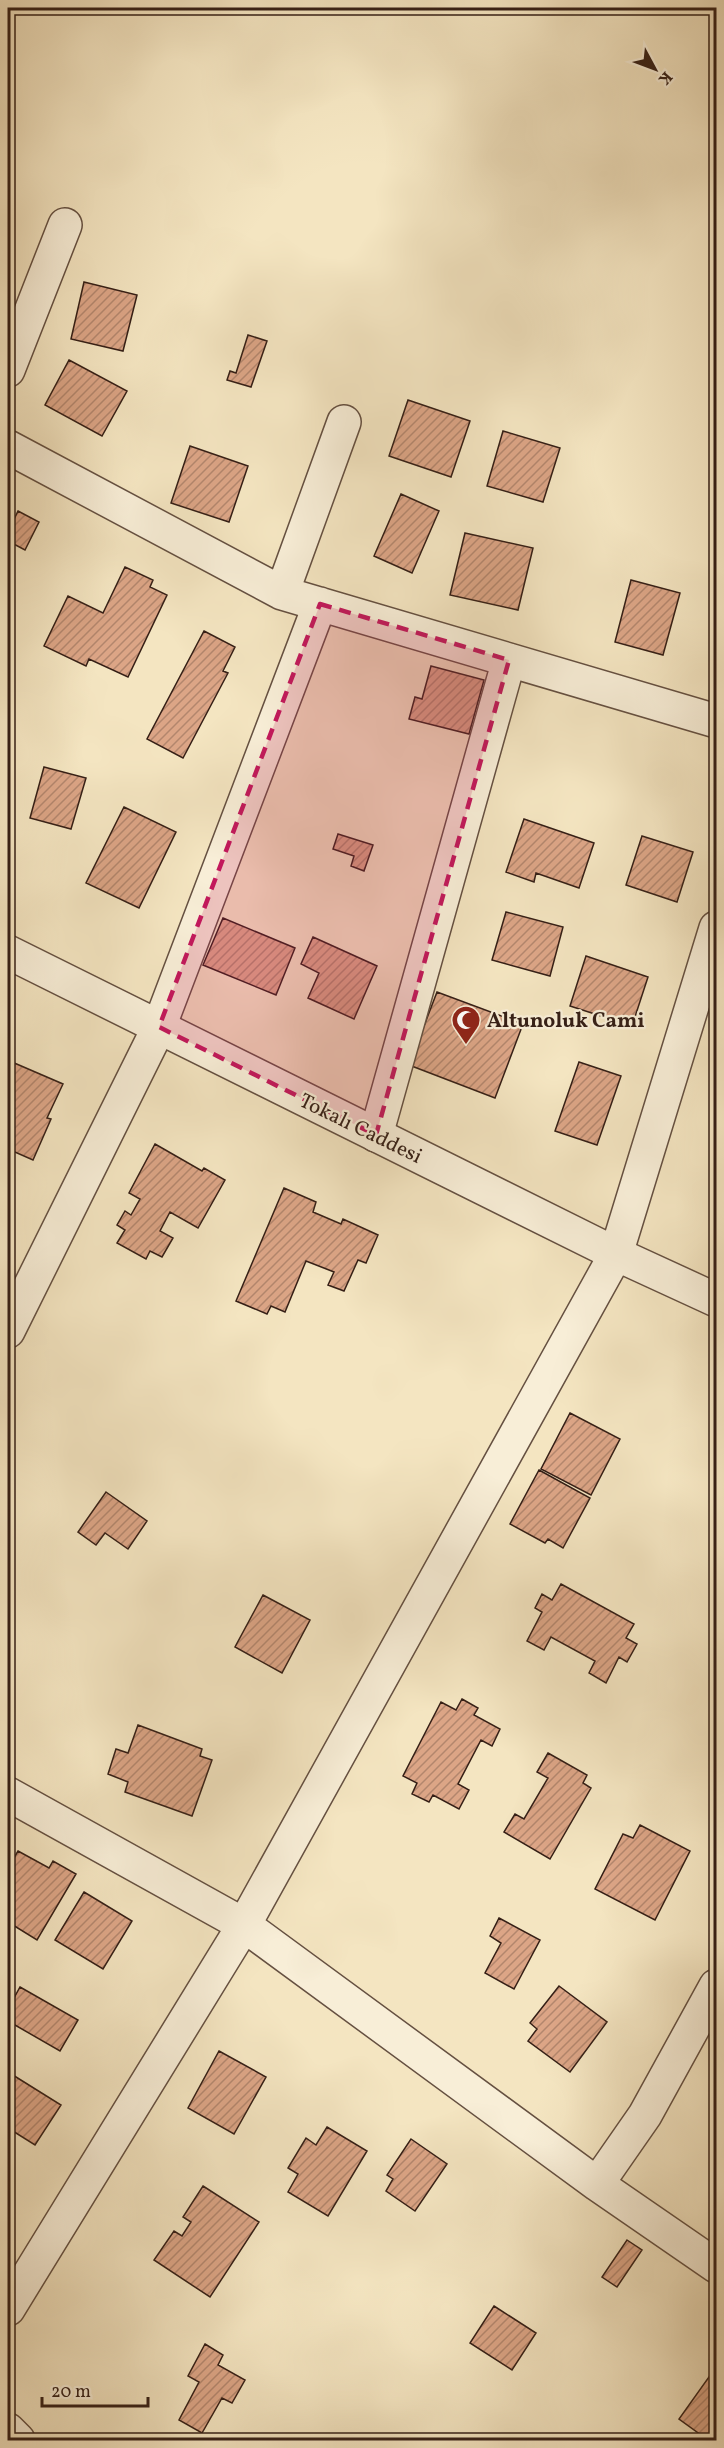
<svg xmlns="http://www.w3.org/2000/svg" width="724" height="2448" font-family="Vollkorn,serif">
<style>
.building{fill:url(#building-hatch);stroke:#351f16;stroke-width:1.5}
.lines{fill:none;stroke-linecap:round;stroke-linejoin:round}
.minor-casing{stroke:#655041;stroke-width:36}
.tertiary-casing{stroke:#655041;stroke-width:36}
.minor{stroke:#f8eed7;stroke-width:33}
.tertiary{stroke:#f8eed7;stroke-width:33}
.marked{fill:#c2185b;fill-opacity:0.2;stroke:#c2185b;stroke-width:4.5;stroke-dasharray:12 8;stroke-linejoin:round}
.labels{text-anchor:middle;stroke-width:4.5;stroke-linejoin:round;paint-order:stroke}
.poi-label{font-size:21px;font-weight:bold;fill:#351f16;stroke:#f8eed7;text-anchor:start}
.street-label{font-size:21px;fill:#351f16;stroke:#f8eed7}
</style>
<defs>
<pattern id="building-hatch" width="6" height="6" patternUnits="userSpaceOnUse" patternTransform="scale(1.5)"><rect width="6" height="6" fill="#dca586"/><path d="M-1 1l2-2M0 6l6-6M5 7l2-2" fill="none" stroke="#b3866d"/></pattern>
</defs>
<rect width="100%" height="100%" fill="#f4e5c1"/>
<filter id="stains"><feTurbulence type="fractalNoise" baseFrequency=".00333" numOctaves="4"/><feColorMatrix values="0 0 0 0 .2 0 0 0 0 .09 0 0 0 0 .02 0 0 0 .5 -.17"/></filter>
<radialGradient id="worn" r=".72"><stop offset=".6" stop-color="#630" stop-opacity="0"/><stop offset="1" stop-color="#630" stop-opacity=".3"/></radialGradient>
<path class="building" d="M 84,282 L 137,295 L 123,351 L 71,339 Z
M 248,335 L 267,341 L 251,387 L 227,380 L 230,371 L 236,373 Z
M 69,360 L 127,391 L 102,436 L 45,405 Z
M 408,400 L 470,421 L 451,477 L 389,456 Z
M 503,431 L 560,448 L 543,502 L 487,486 Z
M 190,446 L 248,466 L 229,522 L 171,503 Z
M 401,494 L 439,511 L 412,573 L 374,556 Z
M 18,511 L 39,522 L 25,550 L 8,541 L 8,532 Z
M 465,533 L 533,548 L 518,610 L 450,595 Z
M 125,567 L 153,580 L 150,587 L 167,595 L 128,677 L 89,659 L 86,666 L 44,646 L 68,596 L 103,613 Z
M 631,580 L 680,593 L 663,655 L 615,642 Z
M 204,631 L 235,647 L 223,671 L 228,673 L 183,758 L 147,739 Z
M 431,666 L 484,680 L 469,734 L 409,719 L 415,697 L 422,699 Z
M 44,767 L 86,778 L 71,829 L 30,818 Z
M 124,807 L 176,832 L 139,908 L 86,883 Z
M 524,819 L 594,843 L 579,888 L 536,873 L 534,882 L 506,872 Z
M 338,834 L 373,845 L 364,871 L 351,866 L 354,856 L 333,849 Z
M 642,836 L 693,852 L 677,902 L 626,885 Z
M 506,912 L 563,927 L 550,976 L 492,960 Z
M 223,918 L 295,948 L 276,995 L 203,965 Z
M 313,937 L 377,966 L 354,1019 L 308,998 L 319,973 L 301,964 Z
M 586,956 L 648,977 L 632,1026 L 570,1006 Z
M 437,992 L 523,1024 L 495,1098 L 409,1065 Z
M 12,1062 L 63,1084 L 47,1118 L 51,1119 L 33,1160 L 8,1149 L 8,1073 Z
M 579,1062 L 621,1076 L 597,1145 L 555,1131 Z
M 155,1144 L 202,1171 L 204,1168 L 225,1180 L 198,1228 L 170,1212 L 160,1231 L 173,1238 L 162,1257 L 150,1251 L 146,1259 L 117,1243 L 125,1230 L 117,1225 L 125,1211 L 131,1215 L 140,1199 L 129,1193 Z
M 284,1188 L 316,1202 L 313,1212 L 341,1224 L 343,1219 L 378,1235 L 366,1263 L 358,1260 L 344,1291 L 328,1285 L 334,1272 L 306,1261 L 285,1312 L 271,1306 L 267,1314 L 236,1301 Z
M 570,1413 L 620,1439 L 591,1495 L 541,1469 Z
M 539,1470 L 590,1498 L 563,1548 L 548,1539 L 545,1543 L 510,1524 Z
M 106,1492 L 147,1521 L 128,1549 L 105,1533 L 96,1545 L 78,1532 Z
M 561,1584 L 634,1624 L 626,1638 L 637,1644 L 627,1662 L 619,1657 L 606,1683 L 589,1673 L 595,1661 L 551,1637 L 544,1650 L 527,1641 L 542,1612 L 535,1608 L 542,1594 L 552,1600 Z
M 263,1595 L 310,1620 L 282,1673 L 235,1647 Z
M 462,1699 L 478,1708 L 474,1715 L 500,1729 L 492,1746 L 481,1740 L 458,1784 L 469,1790 L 459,1809 L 433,1795 L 429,1802 L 412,1794 L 417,1783 L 403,1776 L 441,1702 L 456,1710 Z
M 138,1725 L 202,1749 L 200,1756 L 212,1760 L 192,1816 L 125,1792 L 128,1782 L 108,1774 L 116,1749 L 128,1753 Z
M 548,1753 L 587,1775 L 583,1783 L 591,1788 L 550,1859 L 504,1832 L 515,1814 L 524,1819 L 548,1778 L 537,1772 Z
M 640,1825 L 690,1851 L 655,1920 L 595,1889 L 623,1834 L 633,1838 Z
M 18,1851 L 49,1868 L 53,1861 L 76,1874 L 37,1940 L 8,1922 L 8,1868 Z
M 84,1892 L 132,1921 L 103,1969 L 55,1940 Z
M 499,1918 L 540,1940 L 514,1989 L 485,1973 L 501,1943 L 490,1936 Z
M 559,1986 L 607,2022 L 570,2072 L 528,2041 L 537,2029 L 530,2023 Z
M 20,1987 L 78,2020 L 60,2051 L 8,2021 L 8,2009 Z
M 219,2051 L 266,2077 L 234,2134 L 188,2108 Z
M 8,2072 L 61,2105 L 35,2145 L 8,2128 Z
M 327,2127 L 367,2151 L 328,2216 L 288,2192 L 298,2174 L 288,2168 L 306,2138 L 316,2145 Z
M 411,2139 L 447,2164 L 415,2211 L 386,2191 L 393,2179 L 387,2175 Z
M 203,2186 L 259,2222 L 210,2297 L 154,2260 L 174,2231 L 182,2236 L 191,2222 L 183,2217 Z
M 627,2240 L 642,2250 L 617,2287 L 602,2277 Z
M 494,2306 L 536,2333 L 512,2370 L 470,2343 Z
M 205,2344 L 223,2355 L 218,2365 L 245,2380 L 232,2403 L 222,2398 L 202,2433 L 179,2420 L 199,2382 L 188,2376 Z
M 716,2367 L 716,2440 L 708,2440 L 679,2419 Z"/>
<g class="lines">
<g class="minor-casing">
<path id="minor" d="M 8,370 L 65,225
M 8,447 L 282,593 L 716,721
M 282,593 L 344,422
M 376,1135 L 509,660
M 8,1331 L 159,1027 L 320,604
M 8,1794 L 244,1925 L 597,2184 L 716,2266
M 597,2184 L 645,2115 L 716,1986
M 8,2309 L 244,1925 L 616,1254 L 716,928
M 8,2430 L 18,2440"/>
</g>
<g class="tertiary-casing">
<path id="tertiary" d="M 8,952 L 616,1254 L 716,1300"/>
</g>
<use href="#minor" class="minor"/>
<use href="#tertiary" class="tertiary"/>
</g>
<path class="marked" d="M 320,604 L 509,660 L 376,1135 L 159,1027 Z"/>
<defs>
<g id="mosque-pin" transform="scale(1.5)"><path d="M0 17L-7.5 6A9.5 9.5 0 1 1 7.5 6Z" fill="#8f2418" stroke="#f8eed7"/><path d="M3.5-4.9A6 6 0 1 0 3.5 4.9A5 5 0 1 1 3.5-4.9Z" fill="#fff"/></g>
</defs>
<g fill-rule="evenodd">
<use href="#mosque-pin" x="466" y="1020"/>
</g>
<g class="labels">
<g class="poi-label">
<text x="487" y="1027">Altunoluk Cami</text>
</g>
<g class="street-label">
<text transform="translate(361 1128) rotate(26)" y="7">Tokalı Caddesi</text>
</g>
</g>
<rect width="724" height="2448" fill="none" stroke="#f4e5c1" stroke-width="30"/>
<rect x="9" y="9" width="706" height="2430" fill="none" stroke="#351f16" stroke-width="3"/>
<rect x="15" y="15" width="694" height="2418" fill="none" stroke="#351f16" stroke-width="1.5"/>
<g transform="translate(655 69) rotate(131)" stroke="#f8eed7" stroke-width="4.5" paint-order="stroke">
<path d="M0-4.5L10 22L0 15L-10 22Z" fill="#351f16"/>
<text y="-9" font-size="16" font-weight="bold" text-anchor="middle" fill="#351f16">K</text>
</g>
<path d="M42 2397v9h106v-9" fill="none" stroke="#351f16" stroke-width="3"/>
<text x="51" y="2397" font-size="18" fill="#351f16" stroke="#f8eed7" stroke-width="4.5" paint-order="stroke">20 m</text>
<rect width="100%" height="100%" filter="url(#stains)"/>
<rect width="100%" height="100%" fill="url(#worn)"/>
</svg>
